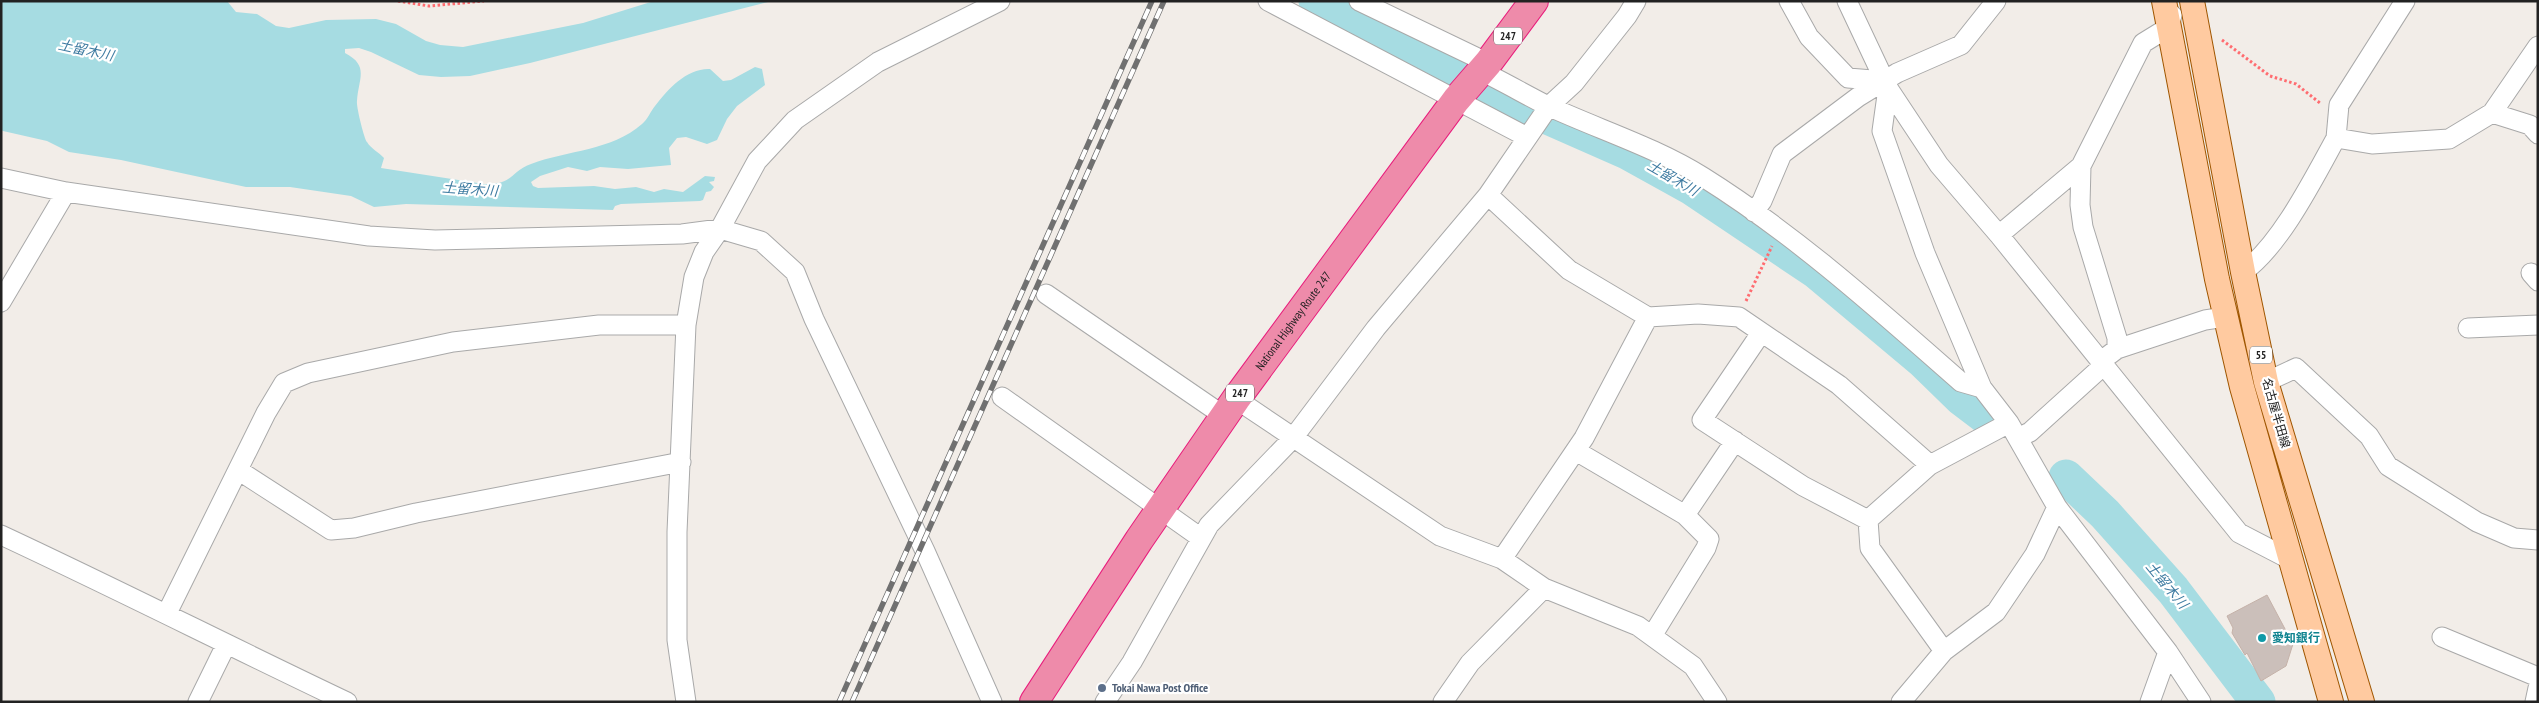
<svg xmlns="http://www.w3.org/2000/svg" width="2539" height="703" font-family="'PT Sans Narrow','Noto Sans JP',sans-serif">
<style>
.water{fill:#a6dce2}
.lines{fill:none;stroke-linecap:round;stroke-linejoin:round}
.river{stroke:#a6dce2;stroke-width:35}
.building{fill:#cbbfba;stroke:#c5b2a9}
.minor-casing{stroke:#a9a9a9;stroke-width:21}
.major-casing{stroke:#9f5600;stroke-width:26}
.highway-casing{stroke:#e81d7c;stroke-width:30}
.path{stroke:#ff6c70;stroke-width:3;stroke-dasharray:2.5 2.5;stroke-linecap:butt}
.minor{stroke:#fff;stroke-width:19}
.major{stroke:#ffcaa0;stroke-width:24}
.highway{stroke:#ee8baa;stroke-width:28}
.rail-casing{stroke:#707070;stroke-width:5.5}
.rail{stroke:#fff;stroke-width:4;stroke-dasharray:11;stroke-linecap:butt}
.culture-dot{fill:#0f9aa8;stroke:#fff;stroke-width:2}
.service-dot{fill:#5c6f8a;stroke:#fff;stroke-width:2}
.labels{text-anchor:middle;stroke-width:4.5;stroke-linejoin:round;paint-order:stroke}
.shield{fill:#fff;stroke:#646464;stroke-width:1}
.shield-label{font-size:11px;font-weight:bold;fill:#222}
.street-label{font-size:12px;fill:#222;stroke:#fff}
.culture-label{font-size:12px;font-weight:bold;fill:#0d838f;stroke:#fff;text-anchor:start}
.service-label{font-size:12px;font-weight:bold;fill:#4e5e75;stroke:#fff;text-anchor:start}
.water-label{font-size:14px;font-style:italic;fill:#3e7ba1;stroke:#fff}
</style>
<rect width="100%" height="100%" fill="#f2ede8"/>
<path class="water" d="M 1,1 L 227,1 L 236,12 L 257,14 L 276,26 L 289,28 L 326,20 L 376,19 L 396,24 L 426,41 L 440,45 L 463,47 L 583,23 L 654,1 L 772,1 L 530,63 L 470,76 L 441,77 L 419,75 L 371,52 L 359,48 L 345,49 L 345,53 C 370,66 358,79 357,101 C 356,106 364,138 367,142 C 371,149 379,152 384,158 L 381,168 L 484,184 C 514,185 509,172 531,164 C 568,150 611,151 642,124 C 648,119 650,112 655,106 C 668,89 687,68 710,69 L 723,81 L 731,80 L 755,67 L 762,69 L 765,85 L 737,106 L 727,119 L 717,140 L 707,144 L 686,137 L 677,138 L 669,148 L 671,165 L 628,169 L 600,167 L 587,171 L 568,167 L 540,176 L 531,182 L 533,186 L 538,188 L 594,186 L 615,189 L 636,187 L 654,192 L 664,189 L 683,192 L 705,176 L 715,177 L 714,181 L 709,182 L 714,187 L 711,191 L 706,192 L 703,200 L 700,201 L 621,204 L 615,206 L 613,210 L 406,204 L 374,207 L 351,196 L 290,187 L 246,187 L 121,160 L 69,152 L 47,141 L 3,131 L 1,130 Z"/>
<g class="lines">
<path class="river" d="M 1316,1 L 1437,60 L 1482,88 L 1627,152 L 1692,188 L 1817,272 L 1922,360 L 1961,398 L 1990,420
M 2066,477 L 2105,514 L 2173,590 L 2258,702"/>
</g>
<path class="building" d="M 2267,595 L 2293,644 L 2286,666 L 2261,681 L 2247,653 L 2245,655 L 2232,633 L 2233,628 L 2227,616 Z"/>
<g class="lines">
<g class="minor-casing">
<path id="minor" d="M 1268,1 L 1527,137
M 1359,1 L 1488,63
M 1789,1 L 1809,37 L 1848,78 L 1885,81
M 1847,1 L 1888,88 L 1939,165 L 1999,235 L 2239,533 L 2291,560
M 1481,71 C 1504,82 1526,95 1548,106 C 1600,130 1655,147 1703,177 C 1797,236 1879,310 1961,382 L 1982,388
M 1888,88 L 1882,131 L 1925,253 L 1982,388 L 2009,423 L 2057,507 L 2168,652 L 2201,702
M 2492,113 L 2538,46
M 2336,138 L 2339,105 L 2405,1
M 2081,166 L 2080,205 L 2083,227 L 2117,338 L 2117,349
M 1,178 L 66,192 L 369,236 L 435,240 L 682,234 L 720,229 L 761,241 L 795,272 L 814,319 L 925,551 L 992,702
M 1488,195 L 1569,270 L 1648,317 L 1698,314 L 1739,317 L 1839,385 L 1930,465 L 1868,520 L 1870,548 L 1944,651
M 1754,212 L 1762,201 L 1782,154 L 1858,97 L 1897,73 L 1961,45 L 1996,1
M 1999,235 L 2081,166 L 2143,43 L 2169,27 L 2172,15
M 2243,272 C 2280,246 2314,178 2336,138 L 2372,144 L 2449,139 L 2492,113 L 2530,125 L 2538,134
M 2531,273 L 2538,281
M 1046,294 L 1224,416
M 1,302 L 66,192
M 2468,328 L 2538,325
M 1761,333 L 1702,420 L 1803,486 L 1868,520
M 2109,355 L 2117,349 L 2205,320 L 2225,317
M 2266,382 L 2296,368 L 2369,436 L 2388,466 L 2477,522 L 2514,538 L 2538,540
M 1002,397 L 1201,538
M 1236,399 L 1440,536 L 1502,559 L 1544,588 L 1638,626 L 1693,666 L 1717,702
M 2018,438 L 2030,432 L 2104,365
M 1576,451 L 1685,515 L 1709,539 L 1706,548 L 1652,636
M 1930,465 L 2009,423
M 238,470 L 331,530 L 354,528 L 416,513 L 681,462
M 1685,515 L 1735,441
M 1,535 C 117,589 231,647 347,702
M 1502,559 L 1584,438 L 1648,317
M 167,613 L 266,413 L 284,383 L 308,373 L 453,342 L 599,325 L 686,325
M 2442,637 L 2538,677
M 198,702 L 226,645
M 686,702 L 677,640 L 677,532 L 686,325 L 694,277 L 704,252 L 720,229 L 757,161 L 795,120 L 878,62 L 1000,1
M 1105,702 L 1132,662 L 1209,525 L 1293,438 L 1376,328 L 1488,195 L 1549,106 L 1574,83 L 1627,16 L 1636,1
M 1443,702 L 1470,663 L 1544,588
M 1901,702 L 1944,651 L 1996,612 L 2035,554 L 2057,507
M 2150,702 L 2168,652
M 2535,702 L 2538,688"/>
</g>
<g class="major-casing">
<path id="major" d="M 2164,1 L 2217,279 L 2242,387 L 2331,702
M 2192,1 L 2243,272 L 2266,382 L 2362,702"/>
</g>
<g class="highway-casing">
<g id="highway">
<path id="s1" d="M 1034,702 L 1139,540 L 1236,399 L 1456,100 L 1488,63 L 1534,1"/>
</g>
</g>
<path class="path" d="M 398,1 L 429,6 L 484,1
M 2222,40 L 2270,76 L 2296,84 L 2320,103
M 1746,301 L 1772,246"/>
<use href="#minor" class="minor"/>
<use href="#major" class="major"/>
<use href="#highway" class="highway"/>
<g class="rail-casing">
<path id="rail" d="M 839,702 L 1152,1
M 852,702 L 1164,1"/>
</g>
<use href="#rail" class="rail"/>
</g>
<circle class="culture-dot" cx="2262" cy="638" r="5"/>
<circle class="service-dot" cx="1102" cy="688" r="5"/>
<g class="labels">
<g class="shield">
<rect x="1494" y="27.5" width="28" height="17" rx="4"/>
<rect x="2250" y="346.5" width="22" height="17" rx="4"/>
<rect x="1226" y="384.5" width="28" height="17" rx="4"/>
</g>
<g class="shield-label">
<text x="1508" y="40">247</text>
<text x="2261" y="359">55</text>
<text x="1240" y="397">247</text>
</g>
<g class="street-label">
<text dy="4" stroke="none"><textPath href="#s1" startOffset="461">National Highway Route 247</textPath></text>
<text transform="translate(2276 413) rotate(74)" y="4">名古屋半田線</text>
</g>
<g class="culture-label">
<text x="2272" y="642">愛知銀行</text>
</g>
<g class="service-label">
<text x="1112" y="692">Tokai Nawa Post Office</text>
</g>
<g class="water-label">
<text transform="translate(86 50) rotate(12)" y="5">土留木川</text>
<text transform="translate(1673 178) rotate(30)" y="5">土留木川</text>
<text transform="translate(470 189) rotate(4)" y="5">土留木川</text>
<text transform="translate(2167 585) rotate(50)" y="5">土留木川</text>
</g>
</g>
<rect width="2539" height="703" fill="none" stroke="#222222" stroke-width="5"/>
</svg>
